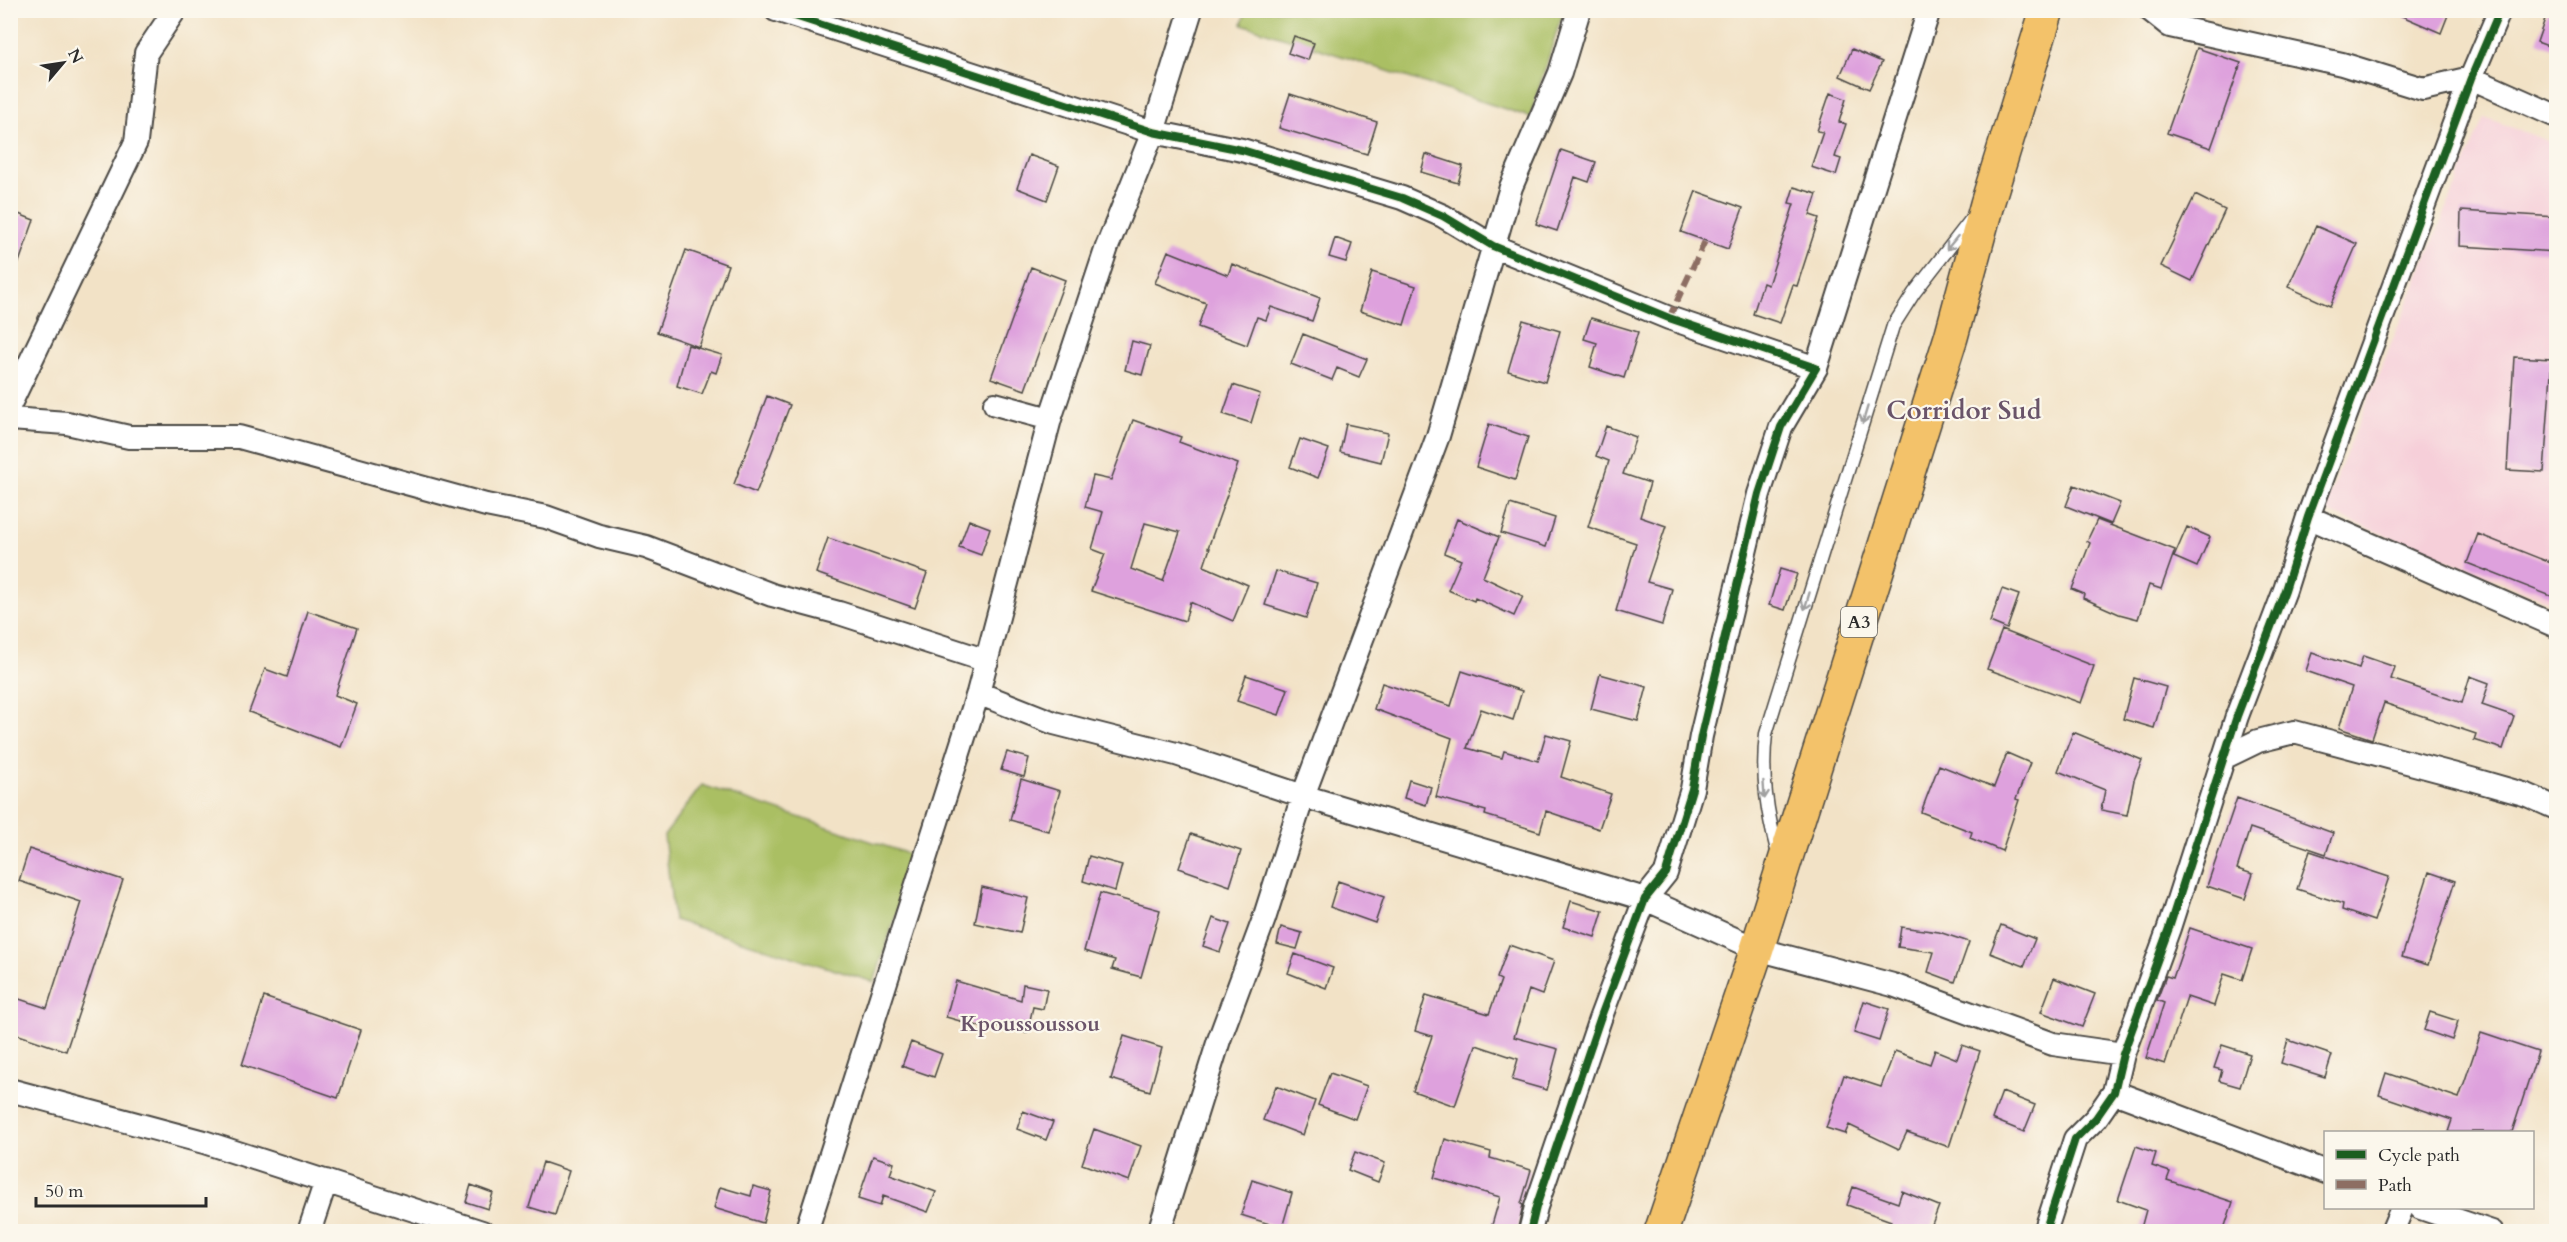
<svg xmlns="http://www.w3.org/2000/svg" width="2567" height="1242" font-family="Cardo,serif">
<style>
.built{fill:#f6cfd9}
.green{fill:#aabf63;stroke:#6a7547;stroke-width:1.5}
.building{fill:#dea1dd;fill-rule:evenodd}
.lines{fill:none;stroke-linecap:round;stroke-linejoin:round}
.lane-casing{stroke:#494642;stroke-width:15}
.street-casing{stroke:#494642;stroke-width:26}
.highway-casing{stroke:#494642;stroke-width:36}
.lane{stroke:#fff;stroke-width:12}
.street{stroke:#fff;stroke-width:22}
.highway{stroke:#f3c26a;stroke-width:33}
.quiet{stroke:#8d6e63;stroke-width:6;stroke-dasharray:12 6;stroke-linecap:butt}
.cycleway-casing{stroke:#fbf7ec;stroke-width:11}
.cycleway{stroke:#1b5e20;stroke-width:8}
.oneway{stroke:#a0a0a0}
.labels{text-anchor:middle;stroke-width:4.5;stroke-linejoin:round;paint-order:stroke}
.shield{fill:#fbf7ec;stroke:#696865;stroke-width:1.5}
.shield-label{font-size:18px;font-weight:bold;fill:#2b2b2b}
.quarter-label{font-size:22px;font-weight:bold;fill:#6a5469;stroke:#fbf7ec}
.district-label{font-size:26px;font-weight:bold;fill:#6a5469;stroke:#fbf7ec}
</style>
<rect width="100%" height="100%" fill="#fbf7ec"/>
<filter id="ink" filterUnits="userSpaceOnUse"><feTurbulence type="fractalNoise" baseFrequency=".0167" numOctaves="2"/><feDisplacementMap in="SourceGraphic" scale="12" xChannelSelector="R" yChannelSelector="G"/><feConvolveMatrix kernelMatrix="1 2 1 2 8 2 1 2 1" color-interpolation-filters="sRGB"/></filter>
<filter id="wash" filterUnits="userSpaceOnUse"><feTurbulence type="fractalNoise" baseFrequency=".008" numOctaves="4" result="noise"/><feDisplacementMap in="SourceGraphic" scale="24" xChannelSelector="R" yChannelSelector="G"/><feGaussianBlur stdDeviation="1.35" result="paint"/><feColorMatrix in="noise" values="0 0 0 0 0 0 0 0 0 0 0 0 0 0 0 0 0 1.4 0 .05"/><feComposite in="paint" operator="in"/></filter>
<g filter="url(#wash)">
<rect width="100%" height="100%" fill="#f2e2c6"/>
<path class="built" d="M 2484,117 L 2556,144 L 2556,604 L 2323,510 Z"/>
<path class="green" d="M 1246,10 L 1563,11 L 1530,117 L 1242,24 Z
M 702,785 L 915,856 L 874,982 L 674,920 L 664,836 Z"/>
<g id="blocks">
<path class="building" d="M 2388,10 L 2450,10 L 2441,33 Z
M 2548,10 L 2556,10 L 2556,49 L 2537,42 Z
M 1294,36 L 1314,43 L 1308,60 L 1288,53 Z
M 2197,48 L 2241,63 L 2211,148 L 2167,133 Z
M 1852,49 L 1882,62 L 1869,89 L 1840,76 Z
M 1830,93 L 1846,99 L 1839,122 L 1846,124 L 1835,157 L 1841,159 L 1836,175 L 1811,167 L 1823,132 L 1817,131 Z
M 1290,94 L 1377,122 L 1367,154 L 1279,128 Z
M 1561,150 L 1596,162 L 1589,182 L 1575,177 L 1557,231 L 1536,224 Z
M 1426,154 L 1463,166 L 1458,183 L 1421,172 Z
M 1029,155 L 1059,166 L 1047,200 L 1017,188 Z
M 1794,187 L 1817,194 L 1810,215 L 1819,218 L 1797,286 L 1793,285 L 1780,323 L 1753,314 L 1763,283 L 1768,285 L 1794,204 L 1789,203 Z
M 1696,191 L 1743,208 L 1728,249 L 1681,232 Z
M 2195,195 L 2225,210 L 2192,281 L 2161,266 Z
M 2461,211 L 2556,217 L 2556,252 L 2460,246 Z
M 16,213 L 34,220 L 13,279 L 10,279 L 10,229 Z
M 2316,226 L 2357,244 L 2330,306 L 2288,287 Z
M 1335,238 L 1352,244 L 1346,262 L 1329,257 Z
M 686,250 L 728,265 L 699,347 L 657,332 Z
M 1168,251 L 1228,275 L 1232,264 L 1320,298 L 1312,321 L 1271,307 L 1266,320 L 1257,317 L 1247,345 L 1198,327 L 1206,303 L 1155,283 Z
M 1031,267 L 1065,280 L 1025,390 L 991,378 Z
M 1372,272 L 1416,286 L 1404,325 L 1360,311 Z
M 1591,318 L 1638,332 L 1624,378 L 1590,367 L 1597,343 L 1584,339 Z
M 1523,320 L 1560,331 L 1545,382 L 1508,371 Z
M 1303,334 L 1367,359 L 1359,377 L 1337,368 L 1332,380 L 1291,364 Z
M 1132,341 L 1150,346 L 1142,375 L 1125,370 Z
M 688,345 L 722,355 L 716,373 L 711,371 L 702,394 L 677,386 Z
M 2514,357 L 2552,359 L 2544,472 L 2507,470 Z
M 1233,385 L 1260,394 L 1251,423 L 1223,414 Z
M 767,396 L 790,405 L 756,493 L 734,484 Z
M 1133,420 L 1181,437 L 1179,442 L 1238,464 L 1208,548 L 1210,548 L 1204,566 L 1248,585 L 1233,621 L 1190,602 L 1185,621 L 1091,591 L 1105,554 L 1092,549 L 1103,512 L 1085,507 L 1093,476 L 1111,480 ZM 1145,523 L 1180,532 L 1163,581 L 1131,569 Z
M 1346,424 L 1388,433 L 1381,462 L 1340,452 Z
M 1489,424 L 1528,437 L 1515,480 L 1476,467 Z
M 1606,426 L 1636,437 L 1623,474 L 1650,483 L 1640,517 L 1666,526 L 1647,582 L 1672,589 L 1662,625 L 1616,611 L 1636,543 L 1588,527 L 1609,461 L 1596,456 Z
M 1300,439 L 1329,449 L 1318,478 L 1290,467 Z
M 2074,485 L 2120,503 L 2111,524 L 2066,506 Z
M 1510,504 L 1555,518 L 1546,547 L 1501,533 Z
M 1457,519 L 1499,537 L 1483,577 L 1523,596 L 1514,616 L 1475,598 L 1474,601 L 1448,590 L 1461,560 L 1444,553 Z
M 969,520 L 990,528 L 981,555 L 959,547 Z
M 2097,520 L 2175,550 L 2161,589 L 2149,585 L 2138,619 L 2119,614 L 2083,598 L 2084,594 L 2072,589 L 2090,543 L 2087,541 Z
M 2187,527 L 2210,537 L 2197,567 L 2174,557 Z
M 2478,534 L 2556,565 L 2556,598 L 2467,563 Z
M 828,538 L 927,573 L 915,608 L 816,573 Z
M 1780,569 L 1797,574 L 1785,610 L 1769,605 Z
M 1276,571 L 1317,583 L 1306,618 L 1265,605 Z
M 2002,589 L 2019,595 L 2007,629 L 1990,622 Z
M 308,611 L 357,628 L 335,695 L 357,704 L 341,747 L 249,712 L 265,669 L 287,677 Z
M 2002,630 L 2094,666 L 2081,703 L 1987,669 Z
M 2312,653 L 2359,668 L 2363,656 L 2395,667 L 2391,679 L 2462,703 L 2470,676 L 2489,683 L 2482,705 L 2514,716 L 2503,749 L 2474,740 L 2476,734 L 2384,703 L 2372,739 L 2339,728 L 2352,687 L 2306,671 Z
M 1462,671 L 1522,691 L 1513,720 L 1481,709 L 1467,748 L 1502,758 L 1504,751 L 1538,761 L 1546,734 L 1571,741 L 1561,777 L 1611,794 L 1599,829 L 1546,811 L 1540,832 L 1485,815 L 1486,811 L 1436,797 L 1452,738 L 1374,709 L 1382,683 L 1451,706 Z
M 1600,674 L 1647,687 L 1638,721 L 1591,709 Z
M 1246,675 L 1288,689 L 1279,715 L 1237,701 Z
M 2134,678 L 2166,687 L 2154,728 L 2123,719 Z
M 2073,732 L 2142,760 L 2134,780 L 2127,815 L 2101,810 L 2105,790 L 2058,771 Z
M 1007,752 L 1029,758 L 1024,777 L 1001,770 Z
M 2007,753 L 2030,763 L 2016,799 L 2019,800 L 2002,851 L 1970,838 L 1972,832 L 1921,812 L 1939,765 L 1994,787 Z
M 1021,779 L 1060,791 L 1048,831 L 1010,820 Z
M 1409,780 L 1431,787 L 1426,805 L 1404,798 Z
M 2237,798 L 2333,833 L 2326,854 L 2250,828 L 2237,869 L 2253,874 L 2245,899 L 2207,886 Z
M 1191,834 L 1241,851 L 1230,886 L 1179,868 Z
M 29,849 L 123,880 L 66,1051 L 10,1032 L 10,996 L 47,1008 L 81,902 L 19,881 Z
M 2310,851 L 2389,877 L 2374,921 L 2342,910 L 2343,904 L 2297,889 Z
M 1089,856 L 1122,865 L 1115,891 L 1083,881 Z
M 2429,872 L 2455,881 L 2428,965 L 2402,957 Z
M 1338,881 L 1384,897 L 1375,923 L 1330,907 Z
M 982,887 L 1028,898 L 1020,933 L 975,923 Z
M 1100,893 L 1160,910 L 1141,977 L 1112,969 L 1115,960 L 1084,951 Z
M 1571,901 L 1603,911 L 1595,937 L 1563,927 Z
M 1213,918 L 1230,924 L 1220,952 L 1203,946 Z
M 2001,925 L 2035,939 L 2024,966 L 1990,953 Z
M 1281,927 L 1302,933 L 1297,949 L 1277,944 Z
M 1901,927 L 1939,932 L 1969,942 L 1955,982 L 1928,972 L 1934,952 L 1898,947 Z
M 2190,928 L 2252,949 L 2242,980 L 2224,974 L 2214,1006 L 2187,997 L 2165,1064 L 2146,1058 L 2164,1003 L 2157,1000 L 2166,976 L 2173,978 Z
M 1509,945 L 1554,961 L 1542,995 L 1529,990 L 1514,1037 L 1558,1049 L 1547,1090 L 1512,1080 L 1518,1059 L 1476,1045 L 1455,1106 L 1413,1091 L 1432,1036 L 1415,1031 L 1426,995 L 1489,1014 L 1501,980 L 1497,978 Z
M 1295,954 L 1333,968 L 1326,988 L 1288,973 Z
M 2054,978 L 2095,994 L 2082,1027 L 2041,1012 Z
M 956,981 L 1021,1000 L 1023,984 L 1047,989 L 1043,1009 L 1033,1007 L 1027,1033 L 989,1024 L 988,1029 L 946,1017 Z
M 264,997 L 361,1030 L 338,1098 L 242,1065 Z
M 1864,1001 L 1889,1009 L 1879,1041 L 1854,1033 Z
M 2430,1012 L 2458,1021 L 2452,1040 L 2424,1030 Z
M 2481,1033 L 2538,1052 L 2512,1132 L 2448,1132 L 2452,1120 L 2379,1095 L 2386,1073 L 2459,1098 Z
M 1124,1036 L 1162,1048 L 1150,1091 L 1111,1079 Z
M 2288,1040 L 2332,1055 L 2325,1077 L 2281,1063 Z
M 911,1042 L 942,1054 L 934,1077 L 902,1066 Z
M 1962,1045 L 1980,1051 L 1949,1147 L 1907,1132 L 1899,1149 L 1849,1125 L 1845,1134 L 1826,1128 L 1844,1075 L 1881,1087 L 1895,1051 L 1930,1064 L 1935,1050 L 1957,1059 Z
M 2222,1045 L 2250,1054 L 2240,1087 L 2219,1081 L 2222,1070 L 2214,1068 Z
M 1330,1073 L 1367,1086 L 1355,1119 L 1318,1105 Z
M 1276,1086 L 1315,1101 L 1303,1135 L 1263,1120 Z
M 2002,1092 L 2035,1105 L 2024,1132 L 1992,1119 Z
M 1023,1111 L 1053,1122 L 1046,1140 L 1017,1129 Z
M 1094,1129 L 1141,1146 L 1129,1181 L 1082,1164 Z
M 1445,1139 L 1491,1152 L 1490,1158 L 1531,1170 L 1521,1204 L 1523,1205 L 1517,1232 L 1490,1232 L 1500,1197 L 1434,1178 Z
M 2136,1146 L 2156,1153 L 2152,1166 L 2170,1172 L 2167,1180 L 2233,1202 L 2223,1232 L 2140,1232 L 2146,1210 L 2118,1200 Z
M 1355,1152 L 1385,1163 L 1378,1182 L 1348,1170 Z
M 873,1156 L 894,1163 L 890,1175 L 936,1192 L 928,1212 L 883,1196 L 880,1206 L 858,1199 Z
M 543,1162 L 569,1171 L 555,1215 L 529,1207 Z
M 1252,1180 L 1292,1193 L 1282,1228 L 1241,1215 Z
M 471,1185 L 493,1193 L 488,1209 L 466,1202 Z
M 753,1186 L 771,1191 L 763,1223 L 714,1208 L 720,1187 L 751,1196 Z
M 1853,1187 L 1898,1203 L 1902,1191 L 1939,1206 L 1929,1232 L 1887,1232 L 1891,1221 L 1847,1205 Z"/>
</g>
</g>
<g filter="url(#ink)">
<use href="#blocks" fill-opacity="0" stroke="#494642" stroke-width="1.5"/>
<g class="lines">
<g class="lane-casing">
<path id="lane" d="M 1778,854 C 1767,813 1761,776 1766,734 L 1893,326 L 1914,293 L 1973,217"/>
</g>
<g class="street-casing">
<path id="street" d="M 776,10 L 1153,132 L 1242,150 L 1402,198 L 1443,216 L 1493,246 L 1669,318 L 1816,368 L 1781,427 L 1759,494 L 1701,736 L 1692,789 L 1666,873 L 1645,899 L 1600,1019 L 1536,1207 L 1530,1232
M 2150,10 L 2170,26 L 2342,64 L 2423,89 L 2471,78 L 2556,116
M 1816,368 L 1929,10
M 10,404 L 136,142 L 146,53 L 175,10
M 995,404 L 1050,419
M 10,419 L 67,423 L 129,437 L 239,437 L 486,505 L 546,517 L 599,536 L 646,547 L 772,595 L 839,613 L 987,661
M 2308,517 L 2556,626
M 978,693 L 1054,723 L 1176,754 L 1303,796 L 1645,899 L 1757,949 L 1893,985 L 2053,1044 L 2123,1054
M 2223,758 L 2258,741 L 2294,732 L 2471,779 L 2527,795 L 2556,808
M 10,1090 L 204,1142 L 482,1232
M 2114,1092 L 2326,1172
M 2421,1208 L 2492,1232
M 309,1232 L 326,1181
M 806,1232 L 978,693 L 1050,419 L 1107,247 L 1153,132 L 1191,10
M 1159,1232 L 1219,1040 L 1264,919 L 1303,796 L 1438,436 L 1511,187 L 1560,73 L 1579,10
M 2045,1232 L 2075,1139 L 2096,1118 L 2114,1092 L 2123,1054 L 2169,928 L 2237,716 L 2285,590 L 2308,517 L 2471,78 L 2500,10
M 2392,1232 L 2402,1208"/>
</g>
<g class="highway-casing">
<path id="highway" d="M 1661,1232 L 1757,949 L 1951,337 L 1987,204 L 2047,10"/>
</g>
<use href="#lane" class="lane"/>
<use href="#street" class="street"/>
<use href="#highway" class="highway"/>
<path class="quiet" d="M 1669,318 L 1705,241"/>
<g class="cycleway-casing">
<path id="cycleway" d="M 776,10 L 1153,132 L 1242,150 L 1402,198 L 1443,216 L 1493,246 L 1669,318 L 1816,368 L 1781,427 L 1759,494 L 1701,736 L 1692,789 L 1666,873 L 1645,899 L 1600,1019 L 1536,1207 L 1530,1232
M 2045,1232 L 2075,1139 L 2096,1118 L 2114,1092 L 2123,1054 L 2169,928 L 2237,716 L 2285,590 L 2308,517 L 2471,78 L 2500,10"/>
</g>
<use href="#cycleway" class="cycleway"/>
</g>
<defs><path id="oneway-shaft" d="M-6 0H5M1.5-3L5.5 0L1.5 3" fill="none" stroke-width="1.6" stroke-linecap="round" stroke-linejoin="round" transform="scale(1.5)"/></defs>
<g class="oneway">
<use href="#oneway-shaft" transform="translate(1952 243) rotate(129)"/>
<use href="#oneway-shaft" transform="translate(1865 415) rotate(107)"/>
<use href="#oneway-shaft" transform="translate(1807 601) rotate(107)"/>
<use href="#oneway-shaft" transform="translate(1764 790) rotate(86)"/>
</g>
</g>
<g class="labels">
<rect class="shield" x="1841" y="607" width="36" height="30" rx="4.5"/>
<g class="shield-label">
<text x="1859" y="628">A3</text>
</g>
<g class="quarter-label">
<text x="1030" y="1031">Kpoussoussou</text>
</g>
<g class="district-label">
<text x="1964" y="419">Corridor Sud</text>
</g>
</g>
<rect width="2567" height="1242" fill="none" stroke="#fbf7ec" stroke-width="36"/>
<rect x="2324" y="1131" width="210" height="78" fill="#fbf7ec" stroke="#a8a59f" stroke-width="1.5"/>
<rect x="2336" y="1150" width="30" height="9" fill="#1b5e20" stroke="#a8a59f" stroke-width="1.5"/>
<text x="2378" y="1161" font-size="18" fill="#2b2b2b">Cycle path</text>
<rect x="2336" y="1180" width="30" height="9" fill="#8d6e63" stroke="#a8a59f" stroke-width="1.5"/>
<text x="2378" y="1191" font-size="18" fill="#2b2b2b">Path</text>
<g transform="translate(63 63) rotate(61)" stroke="#fbf7ec" stroke-width="4.5" paint-order="stroke">
<path d="M0-4.5L10 22L0 15L-10 22Z" fill="#2b2b2b"/>
<text y="-9" font-size="16" font-weight="bold" text-anchor="middle" fill="#2b2b2b">N</text>
</g>
<path d="M36 1197v9h170v-9" fill="none" stroke="#2b2b2b" stroke-width="3"/>
<text x="45" y="1197" font-size="18" fill="#2b2b2b" stroke="#fbf7ec" stroke-width="4.5" paint-order="stroke">50 m</text>
</svg>
